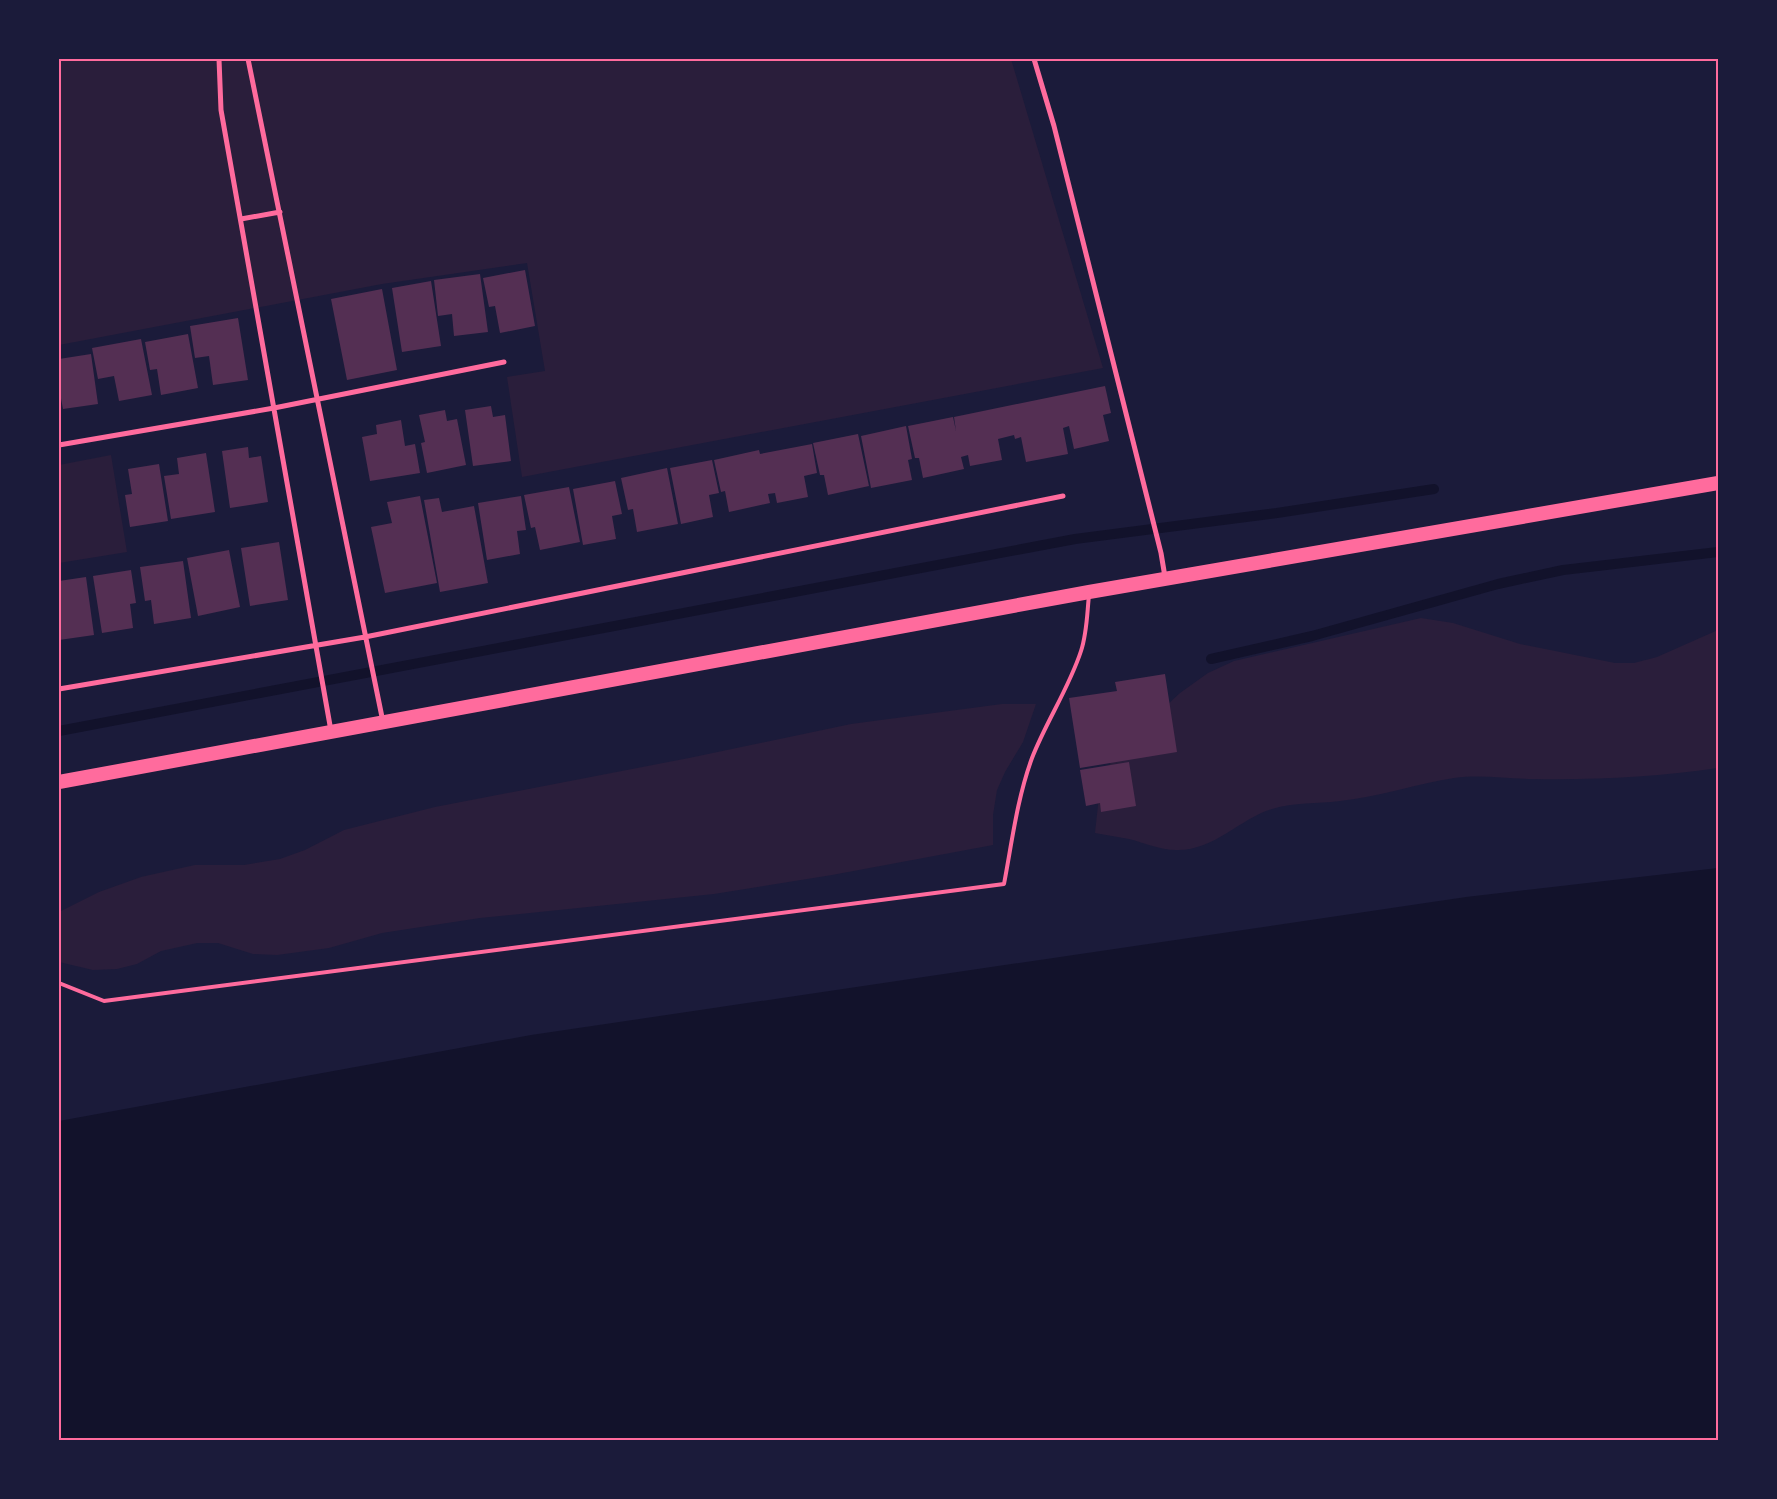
<svg xmlns="http://www.w3.org/2000/svg" width="1777" height="1499" font-family="Lora,serif">
<style>
.green{fill:#2a1e3b}
.water{fill:#12122b}
.lines{fill:none;stroke-linecap:round;stroke-linejoin:round}
.stream{stroke:#12122b;stroke-width:10}
.building{fill:#542f53}
.service{stroke:#ff6b9d;stroke-width:4}
.minor{stroke:#ff6b9d;stroke-width:5}
.trunk{stroke:#ff6b9d;stroke-width:14}
.neatline{fill:none;stroke:#ff6b9d;stroke-width:2}
</style>
<rect width="100%" height="100%" fill="#1b1b3a"/>
<path class="green" d="M 59,59 L 1011,59 L 1103,368 L 522,477 L 507,377 L 545,371 L 527,263 L 382,284 L 59,345 Z
M 111,455 L 127,552 L 59,563 L 59,465 Z
M 1421,618 L 1453,623 L 1520,644 L 1615,663 L 1634,663 L 1657,657 L 1718,630 L 1718,768 C 1658,777 1595,780 1534,779 C 1507,779 1481,774 1454,778 C 1416,784 1379,797 1340,801 C 1317,804 1294,802 1272,809 C 1239,819 1214,851 1176,850 C 1160,850 1145,843 1129,839 C 1118,837 1106,835 1095,833 L 1099,796 L 1113,755 L 1180,693 L 1208,673 L 1234,661 Z
M 1002,704 L 1036,704 L 1023,742 L 1005,772 L 997,790 L 993,815 L 993,845 L 832,875 L 714,894 L 480,918 L 421,927 L 382,933 L 329,948 L 277,955 L 253,954 L 218,943 L 197,943 L 161,951 L 137,964 L 117,969 L 93,970 L 59,962 L 59,912 L 99,892 L 141,877 L 195,865 L 244,865 L 280,859 L 305,850 L 344,830 L 435,807 L 689,758 L 851,724 Z"/>
<path class="water" d="M 1718,868 L 1718,1440 L 59,1440 L 59,1121 L 531,1035 L 1466,897 Z"/>
<g class="lines">
<path class="stream" d="M 1211,659 L 1312,636 L 1498,584 L 1563,570 L 1718,552
M 59,731 L 1075,539 L 1277,513 L 1434,489"/>
</g>
<path class="building" d="M 525,270 L 535,326 L 500,333 L 495,306 L 489,307 L 483,278 Z
M 480,274 L 488,332 L 454,336 L 452,314 L 438,316 L 434,280 Z
M 431,281 L 441,346 L 402,352 L 392,288 Z
M 382,289 L 397,370 L 347,380 L 331,299 Z
M 238,318 L 248,380 L 213,385 L 209,356 L 195,358 L 190,326 Z
M 188,334 L 198,388 L 161,395 L 157,369 L 150,370 L 145,342 Z
M 141,339 L 152,395 L 119,401 L 114,376 L 98,379 L 92,348 Z
M 91,354 L 98,404 L 63,409 L 59,388 L 59,359 Z
M 1105,386 L 1111,413 L 1103,415 L 1109,441 L 1074,449 L 1069,426 L 1063,428 L 1068,454 L 1026,462 L 1021,437 L 1015,439 L 1014,435 L 998,439 L 1002,460 L 970,466 L 968,455 L 961,457 L 964,469 L 923,478 L 919,458 L 915,458 L 908,426 L 953,417 L 956,431 L 954,417 Z
M 491,406 L 493,417 L 505,415 L 511,461 L 473,466 L 465,410 Z
M 445,410 L 447,421 L 457,419 L 466,465 L 427,473 L 421,443 L 425,442 L 419,415 Z
M 401,420 L 405,446 L 415,444 L 420,473 L 370,481 L 362,437 L 377,434 L 376,425 Z
M 906,426 L 912,459 L 908,460 L 912,480 L 871,488 L 861,436 Z
M 858,434 L 869,486 L 828,495 L 824,475 L 820,475 L 813,443 Z
M 812,444 L 817,473 L 804,476 L 808,497 L 777,503 L 775,493 L 768,494 L 770,503 L 729,512 L 725,491 L 721,492 L 714,460 L 759,450 L 760,454 Z
M 248,447 L 249,458 L 261,456 L 268,502 L 230,508 L 222,451 Z
M 206,453 L 215,512 L 171,519 L 164,476 L 179,474 L 177,458 Z
M 712,460 L 719,493 L 709,495 L 713,517 L 681,524 L 670,468 Z
M 159,464 L 168,521 L 130,527 L 125,495 L 132,494 L 128,469 Z
M 667,468 L 678,524 L 637,532 L 633,509 L 628,510 L 621,478 Z
M 615,481 L 622,514 L 612,516 L 616,539 L 583,545 L 573,489 Z
M 569,487 L 580,542 L 540,550 L 535,527 L 531,528 L 524,495 Z
M 420,496 L 437,583 L 385,593 L 371,527 L 392,523 L 387,502 Z
M 521,496 L 526,530 L 517,531 L 520,554 L 487,560 L 478,503 Z
M 439,498 L 442,512 L 474,506 L 488,583 L 440,592 L 424,500 Z
M 279,542 L 288,600 L 250,606 L 241,548 Z
M 229,550 L 240,607 L 198,616 L 187,558 Z
M 183,561 L 191,618 L 154,624 L 151,600 L 145,601 L 140,567 Z
M 131,570 L 136,603 L 130,604 L 133,628 L 102,633 L 93,576 Z
M 86,577 L 94,635 L 59,640 L 59,581 Z
M 1165,674 L 1177,752 L 1080,768 L 1069,698 L 1117,691 L 1115,682 Z
M 1129,762 L 1136,806 L 1101,812 L 1100,803 L 1086,806 L 1080,770 Z"/>
<g class="lines">
<path class="service" d="M 59,983 L 104,1001 L 1004,884 C 1012,842 1017,799 1032,758 C 1046,722 1069,688 1081,651 C 1087,633 1087,614 1089,595"/>
<path class="minor" d="M 219,59 L 221,110 L 331,731
M 248,59 L 383,722
M 1034,59 L 1054,126 L 1161,553 L 1165,577
M 241,219 L 280,212
M 59,445 L 274,408 L 504,362
M 59,689 L 365,637 L 1063,496"/>
<path class="trunk" d="M 59,782 L 1089,592 L 1718,483"/>
</g>
<rect width="1777" height="1499" fill="none" stroke="#1b1b3a" stroke-width="120"/>
<rect x="60" y="60" width="1657" height="1379" class="neatline"/>
</svg>
